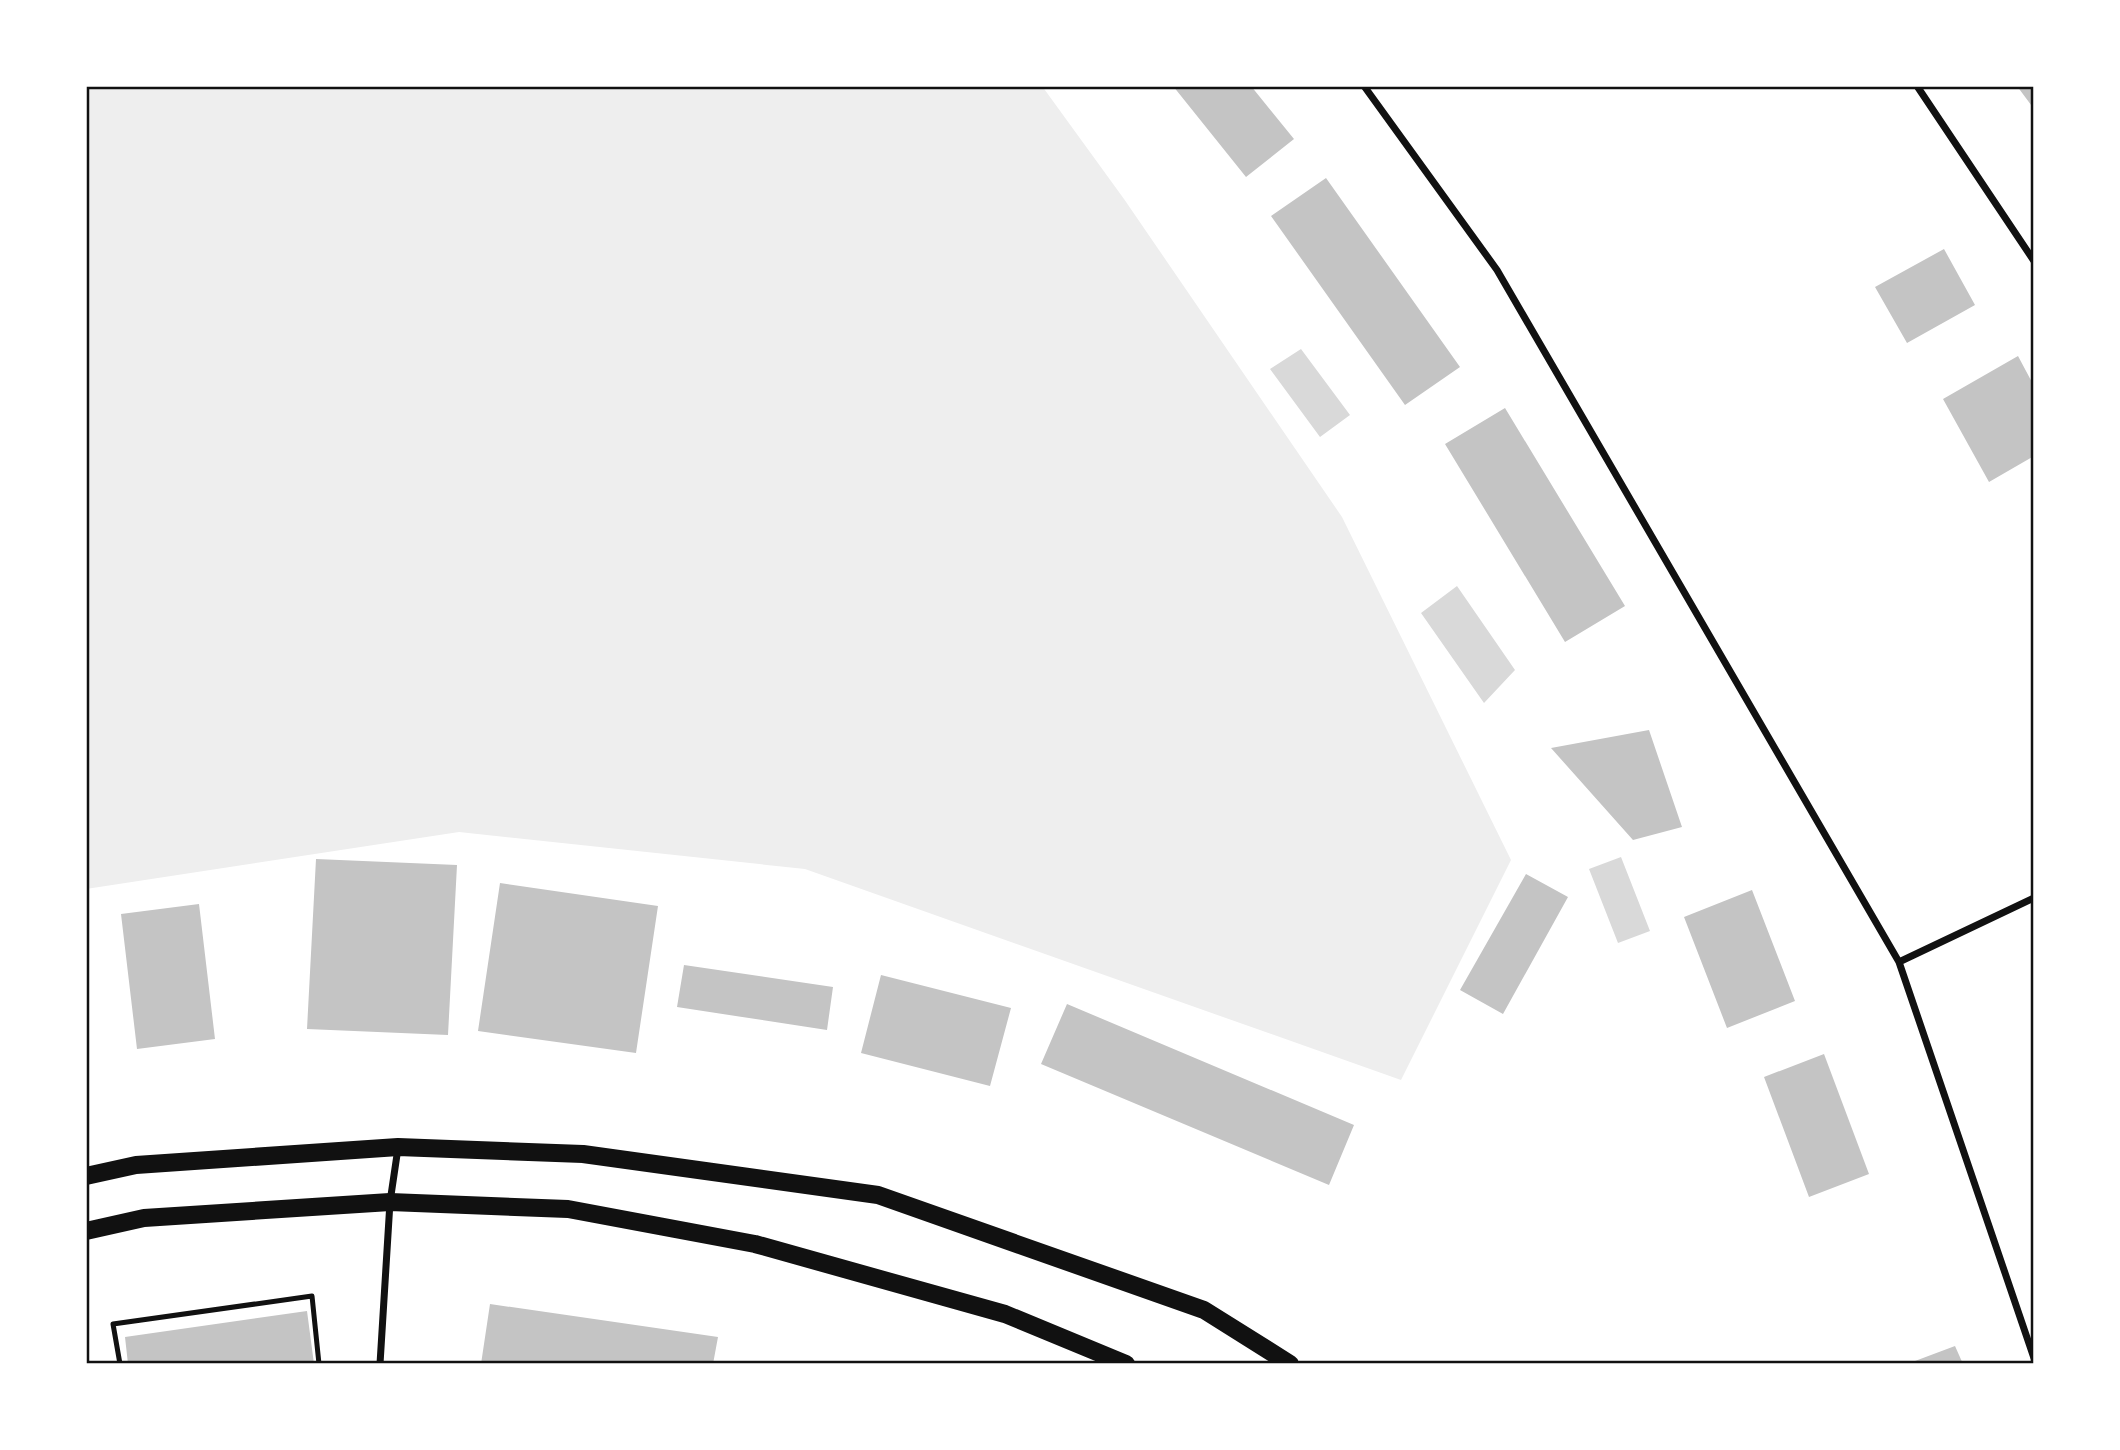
<svg xmlns="http://www.w3.org/2000/svg" width="2120" height="1450" font-family="Montserrat,sans-serif">
<style>
.green{fill:#eee}
.water{fill:#d9d9d9}
.building{fill:#c4c4c4}
.lines{fill:none;stroke-linecap:round;stroke-linejoin:round}
.service{stroke:#111;stroke-width:5}
.minor{stroke:#111;stroke-width:7}
.primary{stroke:#111;stroke-width:18}
.neatline{fill:none;stroke:#111;stroke-width:2.5}
</style>
<rect width="100%" height="100%" fill="#fff"/>
<path class="green" d="M 86,86 L 1042,86 L 1124,199 L 1342,517 L 1511,860 L 1401,1080 L 805,869 L 459,832 L 86,889 Z"/>
<path class="water" d="M 1301,349 L 1350,415 L 1320,437 L 1270,369 Z
M 1457,586 L 1515,670 L 1484,703 L 1421,613 Z
M 1621,857 L 1650,931 L 1618,943 L 1589,869 Z"/>
<path class="building" d="M 1173,86 L 1251,86 L 1294,139 L 1246,177 Z
M 2017,86 L 2034,86 L 2034,109 Z
M 1326,178 L 1460,367 L 1405,405 L 1271,216 Z
M 1944,249 L 1975,305 L 1907,343 L 1875,287 Z
M 2018,356 L 2034,386 L 2034,456 L 1989,482 L 1943,399 Z
M 1505,408 L 1625,606 L 1565,642 L 1445,444 Z
M 1649,730 L 1682,827 L 1633,840 L 1551,748 Z
M 316,859 L 457,865 L 448,1035 L 307,1029 Z
M 1526,874 L 1568,897 L 1503,1014 L 1460,990 Z
M 500,883 L 658,906 L 636,1053 L 478,1031 Z
M 1752,890 L 1795,1001 L 1727,1028 L 1684,917 Z
M 199,904 L 215,1039 L 137,1049 L 121,914 Z
M 684,965 L 833,987 L 827,1030 L 677,1007 Z
M 881,975 L 1011,1008 L 990,1086 L 861,1053 Z
M 1067,1004 L 1354,1125 L 1329,1185 L 1041,1064 Z
M 1824,1054 L 1869,1174 L 1809,1197 L 1764,1077 Z
M 490,1304 L 718,1337 L 713,1364 L 481,1364 Z
M 307,1311 L 314,1364 L 128,1364 L 125,1337 Z
M 1955,1346 L 1963,1364 L 1907,1364 Z"/>
<g class="lines">
<path class="service" d="M 120,1364 L 113,1324 L 312,1296 L 319,1364"/>
<path class="minor" d="M 1364,86 L 1497,270 L 1899,962 L 2034,1358
M 1917,86 L 2034,261
M 1899,962 L 2034,898
M 380,1364 L 390,1202 L 398,1148"/>
<path class="primary" d="M 86,1176 L 136,1165 L 398,1147 L 583,1154 L 878,1195 L 1204,1310 L 1290,1364
M 86,1231 L 144,1218 L 390,1202 L 568,1209 L 755,1244 L 1005,1314 L 1126,1364"/>
</g>
<rect width="2120" height="1450" fill="none" stroke="#ffffff" stroke-width="175"/>
<rect x="88" y="88" width="1944" height="1274" class="neatline"/>
</svg>
